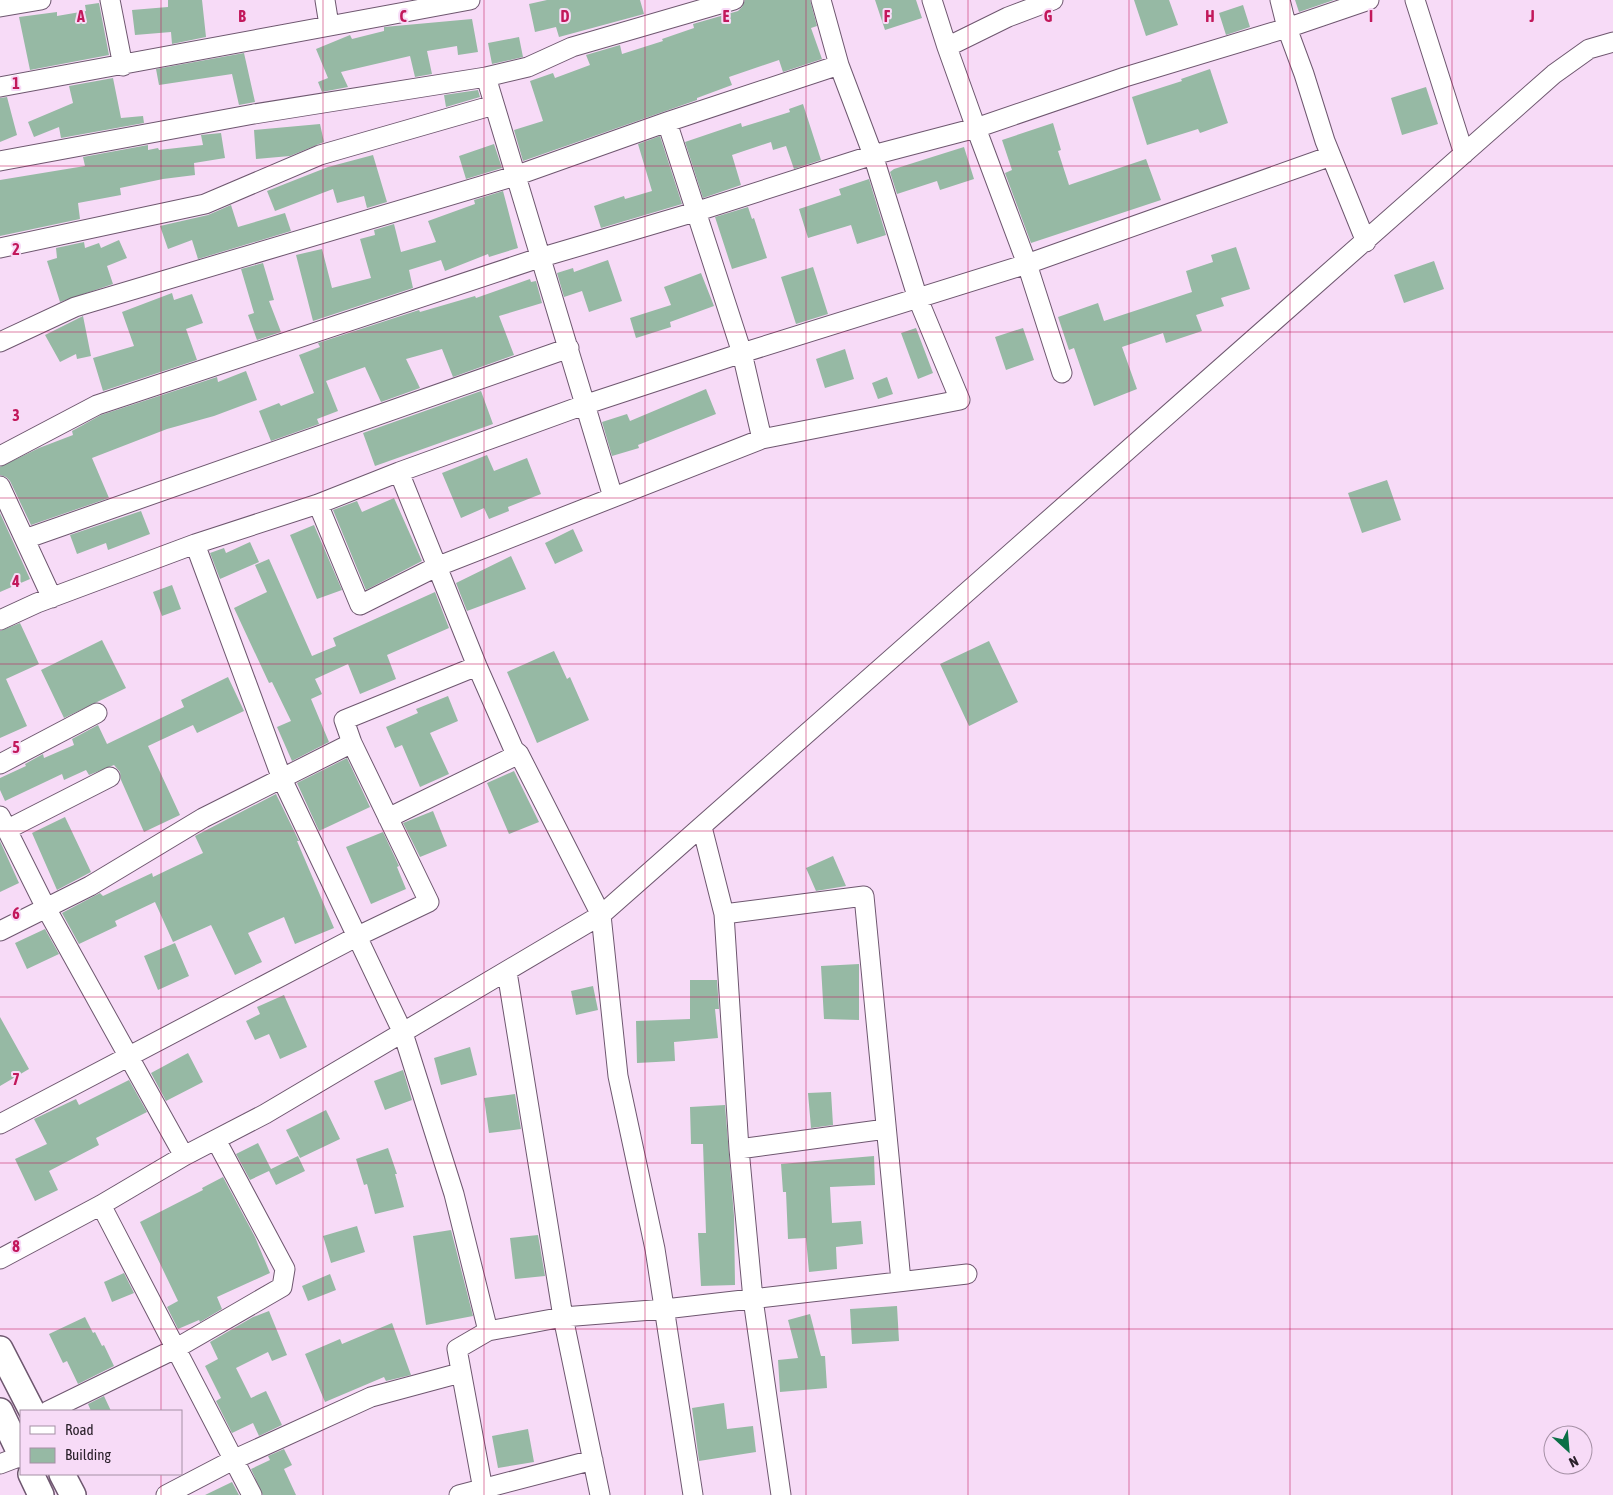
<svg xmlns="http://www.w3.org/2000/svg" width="1613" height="1495" font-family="'Asap Condensed',sans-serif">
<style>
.building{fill:#96b9a4}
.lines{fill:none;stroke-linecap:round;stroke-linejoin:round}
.minor-casing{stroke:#6e576f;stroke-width:21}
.major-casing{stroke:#6e576f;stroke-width:28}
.minor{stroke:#fff;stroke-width:19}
.major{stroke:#fff;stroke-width:25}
.grid{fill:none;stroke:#c2185b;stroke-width:1;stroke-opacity:0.55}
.grid-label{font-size:16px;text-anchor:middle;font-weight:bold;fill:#c2185b;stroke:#f7dbf7;stroke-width:4;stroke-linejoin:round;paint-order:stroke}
</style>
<rect width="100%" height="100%" fill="#f7dbf7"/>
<path class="building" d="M 168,0 L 202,0 L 206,37 L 172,44 L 171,32 L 135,35 L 132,10 L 168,7 Z
M 547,0 L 640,0 L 644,14 L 559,37 L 556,27 L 535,32 L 529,4 Z
M 745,0 L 810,0 L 817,26 L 811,28 L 822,59 L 783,72 L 779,60 L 729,77 L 732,85 L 697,98 L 697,100 L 523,161 L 514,130 L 543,121 L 530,81 L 553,73 L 555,78 L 590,65 L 586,55 L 620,45 L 622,54 L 663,41 L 662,39 L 694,28 L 693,24 L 738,11 L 742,7 Z
M 875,0 L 916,0 L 922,18 L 885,30 Z
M 1134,0 L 1169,0 L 1178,25 L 1146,36 Z
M 1295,0 L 1334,0 L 1299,12 Z
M 99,3 L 109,55 L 30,70 L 19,17 L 57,12 L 57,16 L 86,11 L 85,5 Z
M 1243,5 L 1250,27 L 1226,35 L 1219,13 Z
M 472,19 L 478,52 L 458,55 L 457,46 L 427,51 L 432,74 L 415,77 L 410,56 L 341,72 L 348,87 L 322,92 L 318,82 L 328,78 L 316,49 L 350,35 L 352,39 L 384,31 L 384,27 Z
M 519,37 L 523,57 L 492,64 L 488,43 Z
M 244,53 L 255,102 L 239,105 L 232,74 L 159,85 L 156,69 Z
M 1210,69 L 1228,123 L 1200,133 L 1198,129 L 1147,145 L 1132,97 L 1182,81 L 1181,79 Z
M 113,78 L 121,118 L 143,116 L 144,123 L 61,138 L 59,127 L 34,137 L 28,122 L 73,103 L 69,86 Z
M 1426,87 L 1438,124 L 1402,135 L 1391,98 Z
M 478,90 L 480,97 L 446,107 L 444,95 Z
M 7,97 L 17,135 L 0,142 L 0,98 Z
M 803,104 L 821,160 L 794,169 L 786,146 L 773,150 L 771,142 L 732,155 L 741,185 L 703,198 L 685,142 L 741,123 L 742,127 L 790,112 L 789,109 Z
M 1053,123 L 1061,150 L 1058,151 L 1069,185 L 1146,159 L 1161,200 L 1031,243 L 1005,173 L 1012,170 L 1002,140 Z
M 320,124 L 324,142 L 290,156 L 256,159 L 254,130 Z
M 221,133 L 225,158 L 194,163 L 195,175 L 163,179 L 120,188 L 121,195 L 78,203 L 80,219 L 0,236 L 0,180 L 85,166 L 83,157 L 148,145 L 148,150 L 158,148 L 159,150 L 203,145 L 201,135 Z
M 660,136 L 682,204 L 601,228 L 594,206 L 624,196 L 625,199 L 652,191 L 638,144 Z
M 494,144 L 502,168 L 466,179 L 459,156 Z
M 964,147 L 974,179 L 940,190 L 937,181 L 897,194 L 890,172 L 894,169 Z
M 373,155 L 387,202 L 367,208 L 364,196 L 337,203 L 333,189 L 275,211 L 267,191 L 328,167 Z
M 869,179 L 886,235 L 857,244 L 851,225 L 808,238 L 799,209 L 841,195 L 839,189 Z
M 503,191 L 518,248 L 489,257 L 488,254 L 445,271 L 441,260 L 409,270 L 413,288 L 313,321 L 296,255 L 322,249 L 332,288 L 371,278 L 360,239 L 375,235 L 374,230 L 394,224 L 401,252 L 436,242 L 428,221 L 475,204 L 474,200 Z
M 231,205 L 238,227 L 285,213 L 291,231 L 198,259 L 192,240 L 168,249 L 160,226 L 208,215 Z
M 748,207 L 752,219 L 754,218 L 767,258 L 732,269 L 715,217 Z
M 119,240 L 127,258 L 107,266 L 113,284 L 60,302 L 47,261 L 57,258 L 56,248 L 84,242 L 85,248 L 99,243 L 101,248 Z
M 1236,247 L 1250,289 L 1221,298 L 1224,306 L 1196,315 L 1202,331 L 1166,343 L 1163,333 L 1122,347 L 1137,389 L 1094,406 L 1074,348 L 1069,350 L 1058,317 L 1098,303 L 1104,321 L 1192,292 L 1186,271 L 1213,262 L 1211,255 Z
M 608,260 L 622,301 L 589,312 L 582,291 L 564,297 L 557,273 L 573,268 L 574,272 Z
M 1434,261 L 1444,289 L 1404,303 L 1394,275 Z
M 263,263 L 274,300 L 269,301 L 281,332 L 257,340 L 248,315 L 254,313 L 241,269 Z
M 813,267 L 828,314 L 796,324 L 781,277 Z
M 701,273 L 714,306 L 670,322 L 671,327 L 636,338 L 630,318 L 671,305 L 664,287 Z
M 530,279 L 531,282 L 536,281 L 542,303 L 499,316 L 514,355 L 453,377 L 442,349 L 406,359 L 420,388 L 381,402 L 365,367 L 326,381 L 338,411 L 317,419 L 319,424 L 271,441 L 259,411 L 279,403 L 281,406 L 314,393 L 299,355 L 320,347 L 318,343 L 419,310 L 420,312 L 475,296 L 476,298 Z
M 172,293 L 174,300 L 192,294 L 203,323 L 186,329 L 197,360 L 103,391 L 93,358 L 134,346 L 122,312 Z
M 83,316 L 91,356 L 77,359 L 76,354 L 60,362 L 45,335 Z
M 916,328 L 933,373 L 918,379 L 901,333 Z
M 1023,328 L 1034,360 L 1006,370 L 995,337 Z
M 845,349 L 854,379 L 825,388 L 816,359 Z
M 246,371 L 257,400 L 214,416 L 167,429 L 92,458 L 109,498 L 31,525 L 10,481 L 6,477 L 0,475 L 0,467 L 39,448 L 73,435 L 72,431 L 101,415 L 217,377 L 218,382 Z
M 887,377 L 893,394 L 878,399 L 872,383 Z
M 706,389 L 716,414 L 638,445 L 639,448 L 612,456 L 602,422 L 627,414 L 630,421 Z
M 481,391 L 493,424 L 375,466 L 363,433 Z
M 487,455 L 494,471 L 527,458 L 541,494 L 508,507 L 509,511 L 489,519 L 484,508 L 461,518 L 442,473 Z
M 1387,480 L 1401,520 L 1362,533 L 1348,493 Z
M 394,498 L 422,561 L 366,590 L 333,510 L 357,501 L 362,512 Z
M 141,511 L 150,534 L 108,550 L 106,543 L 77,554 L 70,535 Z
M 0,513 L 30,579 L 0,592 Z
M 314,525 L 342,590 L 317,599 L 290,535 Z
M 573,529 L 583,551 L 555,564 L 545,543 Z
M 250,542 L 259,562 L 220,579 L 210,553 L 224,548 L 226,553 Z
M 511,556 L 526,589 L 467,611 L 456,583 Z
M 269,559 L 312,656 L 336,646 L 333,638 L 435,592 L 449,628 L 387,655 L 396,679 L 360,694 L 348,664 L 315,679 L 322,694 L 311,699 L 329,742 L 292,761 L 277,727 L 291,721 L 272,682 L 269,683 L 234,608 L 267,592 L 255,565 Z
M 172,585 L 181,609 L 162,616 L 153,592 Z
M 20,623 L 39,664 L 6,679 L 27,726 L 0,738 L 0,631 Z
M 102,640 L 126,688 L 64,718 L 41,670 Z
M 989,641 L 1018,702 L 969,726 L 940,664 Z
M 554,651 L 567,679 L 570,677 L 589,720 L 537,743 L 507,672 Z
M 228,677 L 244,711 L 197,733 L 193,725 L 148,746 L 180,815 L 144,832 L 121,780 L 120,772 L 114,765 L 89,775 L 86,770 L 64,780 L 62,774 L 5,801 L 0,790 L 0,778 L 26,766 L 25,764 L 43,754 L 44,758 L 74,745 L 72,739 L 98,725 L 107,744 L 184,707 L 181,700 Z
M 448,696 L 458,721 L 430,733 L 449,774 L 420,787 L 402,745 L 395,748 L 386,727 L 418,713 L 416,709 Z
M 347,758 L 370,807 L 319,831 L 297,783 Z
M 514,771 L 539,822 L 509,834 L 487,783 Z
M 276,794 L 299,841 L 297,841 L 334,928 L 295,944 L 284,917 L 248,933 L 262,962 L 235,975 L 211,925 L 173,942 L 155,902 L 115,921 L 117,926 L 79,944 L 62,913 L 100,893 L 103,896 L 152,873 L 153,877 L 203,853 L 195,836 Z
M 433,811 L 447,846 L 420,857 L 403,823 Z
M 65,817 L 91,872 L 57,890 L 32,833 Z
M 383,832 L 399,866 L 397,867 L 406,889 L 371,904 L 346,847 Z
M 0,841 L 19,883 L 0,892 Z
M 833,856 L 846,886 L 816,891 L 806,868 Z
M 45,929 L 59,954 L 27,969 L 15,943 Z
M 175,943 L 189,976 L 158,990 L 144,956 Z
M 859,964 L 859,1020 L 824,1019 L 821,966 Z
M 690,980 L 717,980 L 719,1009 L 715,1009 L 718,1038 L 674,1042 L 675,1061 L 637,1063 L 636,1021 L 690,1019 Z
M 593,986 L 598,1010 L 576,1015 L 571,991 Z
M 284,995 L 307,1047 L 280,1059 L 269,1034 L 255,1040 L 246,1021 L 260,1014 L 257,1007 Z
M 0,1017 L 29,1069 L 0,1086 Z
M 470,1047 L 477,1075 L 441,1085 L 434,1058 Z
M 188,1053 L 203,1082 L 166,1101 L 151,1073 Z
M 403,1070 L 412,1100 L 385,1110 L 374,1081 Z
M 129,1080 L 147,1112 L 96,1138 L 99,1145 L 49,1171 L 58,1190 L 35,1201 L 15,1159 L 47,1144 L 34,1119 L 76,1099 L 79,1105 Z
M 831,1092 L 833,1125 L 811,1128 L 808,1093 Z
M 515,1094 L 521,1129 L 489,1133 L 484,1098 Z
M 725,1105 L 734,1216 L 735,1285 L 701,1286 L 698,1233 L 706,1233 L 703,1144 L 691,1144 L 690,1107 Z
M 326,1110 L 340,1139 L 300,1158 L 286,1130 Z
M 258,1143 L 271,1169 L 298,1156 L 305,1171 L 276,1185 L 269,1171 L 250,1180 L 236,1154 Z
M 388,1148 L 397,1174 L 395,1174 L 404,1207 L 375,1214 L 367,1184 L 364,1185 L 356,1159 Z
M 874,1156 L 875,1185 L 830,1187 L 832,1223 L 861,1221 L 863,1244 L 836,1247 L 837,1269 L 809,1272 L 806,1238 L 788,1239 L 786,1192 L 783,1192 L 781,1164 Z
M 223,1177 L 255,1237 L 270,1273 L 217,1297 L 222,1309 L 200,1322 L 199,1320 L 178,1329 L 167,1307 L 178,1301 L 140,1222 L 203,1190 L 202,1188 Z
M 357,1226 L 365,1252 L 331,1263 L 323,1236 Z
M 451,1230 L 473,1316 L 426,1325 L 413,1236 Z
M 538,1235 L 545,1276 L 515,1279 L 510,1238 Z
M 124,1273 L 134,1293 L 112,1302 L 104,1282 Z
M 330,1274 L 336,1290 L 308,1301 L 302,1286 Z
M 897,1306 L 899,1341 L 852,1344 L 850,1309 Z
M 269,1311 L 287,1355 L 272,1361 L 268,1352 L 236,1368 L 251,1398 L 266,1391 L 282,1425 L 259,1436 L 253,1423 L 232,1433 L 216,1401 L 221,1398 L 205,1366 L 218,1359 L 210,1342 L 253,1317 Z
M 810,1314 L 821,1356 L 825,1356 L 827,1388 L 780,1392 L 778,1360 L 798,1358 L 788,1320 Z
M 85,1317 L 93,1333 L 95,1332 L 102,1346 L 104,1345 L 114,1366 L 78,1384 L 67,1361 L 63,1363 L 49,1334 Z
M 392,1323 L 411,1375 L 386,1381 L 384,1377 L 325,1402 L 305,1354 L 340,1339 L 342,1344 Z
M 104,1396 L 111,1411 L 91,1411 L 88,1404 Z
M 724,1403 L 727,1429 L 753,1426 L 756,1452 L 699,1461 L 692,1408 Z
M 528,1429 L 534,1462 L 498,1468 L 492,1436 Z
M 284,1449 L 292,1465 L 284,1469 L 296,1495 L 263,1495 L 251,1469 L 270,1460 L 268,1456 Z
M 232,1482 L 239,1495 L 205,1495 Z"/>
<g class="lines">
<g class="minor-casing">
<path id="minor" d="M 110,0 L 123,66
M 325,0 L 329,25
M 932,0 L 947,47 L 1008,17 L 1053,0
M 1280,0 L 1287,28 L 1369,0
M 1415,0 L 1464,154
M 0,7 L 41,0
M 947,47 L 976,128 L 1125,77 L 1287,28 L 1304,74 L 1325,141 L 1366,242
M 486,77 L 613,497
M 0,87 L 470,0
M 667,122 L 742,353 L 762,439
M 0,161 L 254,114 L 486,77 L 528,67 L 572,47 L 734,0
M 0,248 L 205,204 L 320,155 L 494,105
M 0,342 L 75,307 L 515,176 L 667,122 L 839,65
M 0,456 L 97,405 L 539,258 L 695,212 L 873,155 L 976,128 L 1027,264 L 1062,373
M 399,472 L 477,666 L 514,750 L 519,754 L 601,915 L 618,1076 L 655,1249 L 693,1495
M 0,486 L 52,598
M 318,504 L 360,605 L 436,567 L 762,439 L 960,400 L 918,299 L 873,155 L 839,65 L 821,0
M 25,539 L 569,348
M 195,544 L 282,779 L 403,1033 L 454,1194 L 488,1331
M 0,620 L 37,603 L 195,544 L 318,504 L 399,472 L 584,405 L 742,353 L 1027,264 L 1331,156
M 0,764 L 97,713
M 0,816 L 46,908 L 184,1156
M 388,818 L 519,754
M 702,827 L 724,914 L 739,1149 L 753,1299 L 781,1495
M 8,829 L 110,777
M 724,914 L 864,896 L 901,1281
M 0,931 L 90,886 L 203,818 L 352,743
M 507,972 L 563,1317 L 600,1495
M 0,1124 L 358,936 L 429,902 L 352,743 L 344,720 L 477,666
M 739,1149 L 886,1129
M 101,1205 L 252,1495
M 0,1259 L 101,1205 L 184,1156 L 265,1114 L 601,915 L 1554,74 L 1589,49 L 1613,42
M 48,1411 L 175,1349 L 282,1287 L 285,1269 L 216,1140
M 0,1464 L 21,1456
M 166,1495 L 235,1459 L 371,1397 L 460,1373
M 459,1495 L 593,1460
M 484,1495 L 457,1349 L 488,1331 L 563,1317 L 665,1309 L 967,1274"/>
</g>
<g class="major-casing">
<path id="major" d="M 0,1349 L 32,1411
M 0,1411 L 21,1455
M 31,1474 L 41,1495
M 62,1474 L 73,1495"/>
</g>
<use href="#minor" class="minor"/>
<use href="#major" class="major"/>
</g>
<path class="grid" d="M 161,0 L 161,1411M 323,0 L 323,1495M 484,0 L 484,1495M 645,0 L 645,1495M 806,0 L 806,1495M 968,0 L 968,1495M 1129,0 L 1129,1495M 1290,0 L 1290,1495M 1452,0 L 1452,1495M 0,166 L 1613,166M 0,332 L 1613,332M 0,498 L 1613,498M 0,664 L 1613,664M 0,831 L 1613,831M 0,997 L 1613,997M 0,1163 L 1613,1163M 0,1329 L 1613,1329M 161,1474 L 161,1495"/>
<g class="grid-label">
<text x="81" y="22">A</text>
<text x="242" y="22">B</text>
<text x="403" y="22">C</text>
<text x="565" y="22">D</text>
<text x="726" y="22">E</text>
<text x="887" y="22">F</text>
<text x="1048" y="22">G</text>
<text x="1210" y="22">H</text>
<text x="1371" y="22">I</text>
<text x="1532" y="22">J</text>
<text x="16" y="89">1</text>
<text x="16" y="255">2</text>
<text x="16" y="421">3</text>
<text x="16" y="587">4</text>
<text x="16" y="753">5</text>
<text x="16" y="919">6</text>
<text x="16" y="1085">7</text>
<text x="16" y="1252">8</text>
</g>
<rect x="20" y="1410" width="162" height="65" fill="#f7dbf7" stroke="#a590a5"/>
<rect x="30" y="1426" width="25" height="8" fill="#ffffff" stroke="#a590a5"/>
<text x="65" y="1435" font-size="15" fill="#2a202a">Road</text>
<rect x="30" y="1448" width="25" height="15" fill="#96b9a4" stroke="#a590a5"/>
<text x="65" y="1460" font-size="15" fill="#2a202a">Building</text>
<g transform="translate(1568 1450) rotate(154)"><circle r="24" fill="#f7dbf7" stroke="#a590a5"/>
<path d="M0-4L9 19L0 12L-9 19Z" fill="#0b6f46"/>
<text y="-8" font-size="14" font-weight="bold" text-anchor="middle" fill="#2a202a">N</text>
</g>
</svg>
